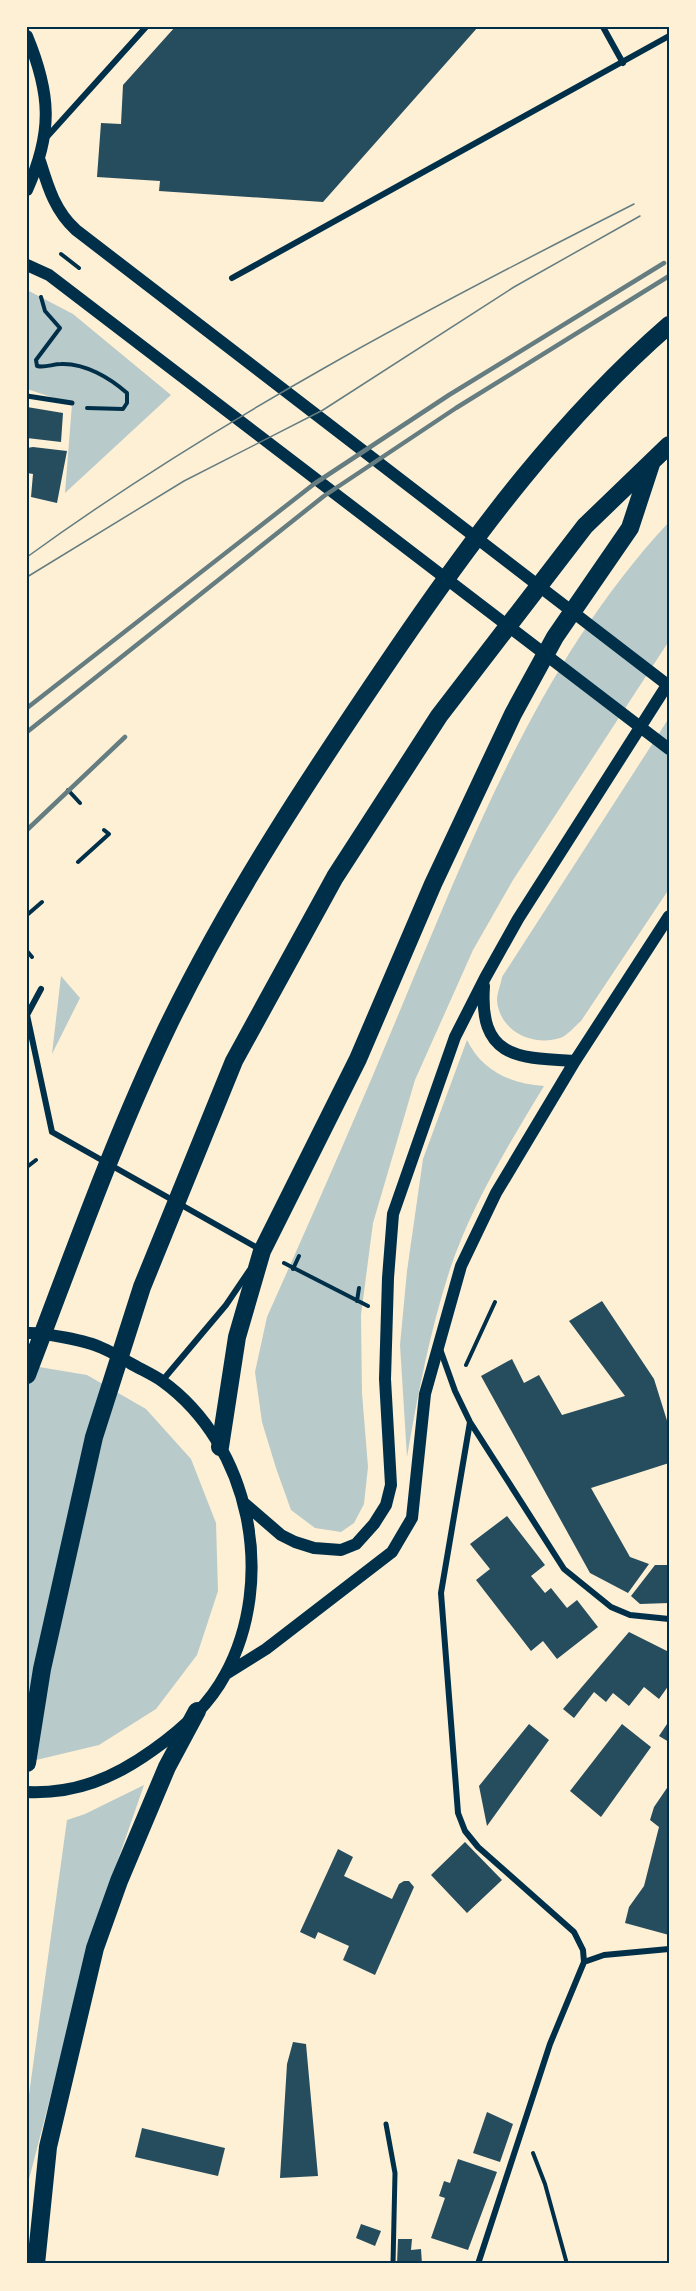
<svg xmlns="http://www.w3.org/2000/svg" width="696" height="2291" font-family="'Playfair Display',serif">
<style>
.green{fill:#b9caca}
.building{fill:#264d5e}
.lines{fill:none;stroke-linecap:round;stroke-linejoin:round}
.path{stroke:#003049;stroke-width:4}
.pedestrian{stroke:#003049;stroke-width:5}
.minor{stroke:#003049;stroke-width:6}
.secondary{stroke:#003049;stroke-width:12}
.motorway{stroke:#003049;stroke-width:18}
.tram{stroke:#657d81;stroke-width:1.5}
.rail{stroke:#657d81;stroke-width:4.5}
.neatline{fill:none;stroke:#003049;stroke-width:2}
</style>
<rect width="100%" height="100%" fill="#fdf0d5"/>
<path class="green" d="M 27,290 L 73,314 L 171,395 L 65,493 L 72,404 L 27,389 Z
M 669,522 L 669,641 L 513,880 L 473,950 L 415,1080 L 373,1223 L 361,1315 L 362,1393 L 368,1467 L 364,1504 L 354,1523 L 341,1532 L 315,1528 L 291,1510 L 276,1468 L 262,1422 L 255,1372 L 267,1317 C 312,1216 357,1115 399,1013 C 471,841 540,660 669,522 Z
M 669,718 L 669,889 L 581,1021 C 575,1026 567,1036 560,1038 C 533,1047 499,1031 497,1000 C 497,993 501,984 502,977 Z
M 61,976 L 80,998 L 52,1054 Z
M 467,1040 C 482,1071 511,1084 544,1086 C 509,1144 472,1204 450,1269 C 430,1331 418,1393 407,1457 L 400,1345 L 407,1271 L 423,1159 Z
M 27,1365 L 87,1375 L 146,1409 L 191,1459 L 216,1523 L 218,1591 L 197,1655 L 156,1709 L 99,1745 L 32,1761 L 27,1760 Z
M 144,1785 L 94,1929 L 27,2187 L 27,2109 L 67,1820 L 85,1814 Z"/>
<path class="building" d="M 175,27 L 478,27 L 323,202 L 159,191 L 160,181 L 97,177 L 101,123 L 121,124 L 123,85 Z
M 27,407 L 63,413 L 61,442 L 27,438 Z
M 33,447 L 67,451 L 57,503 L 31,497 L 33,474 L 27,473 L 27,448 Z
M 602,1301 L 654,1379 L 669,1427 L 669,1463 L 591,1488 L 630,1557 L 649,1564 L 628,1593 L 590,1573 L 481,1376 L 512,1359 L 524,1383 L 539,1375 L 562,1415 L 625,1396 L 569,1321 Z
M 507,1516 L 545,1565 L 531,1576 L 545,1593 L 551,1588 L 567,1608 L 577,1600 L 598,1627 L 557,1659 L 543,1641 L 531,1651 L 476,1580 L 490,1569 L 470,1544 Z
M 655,1565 L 669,1565 L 669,1603 L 640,1604 L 631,1596 Z
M 629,1632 L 669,1652 L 669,1685 L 659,1699 L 644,1687 L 629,1706 L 613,1693 L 606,1702 L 594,1692 L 574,1718 L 563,1709 Z
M 669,1721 L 669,1742 L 659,1736 Z
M 529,1724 L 549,1740 L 487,1826 L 479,1786 Z
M 622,1724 L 651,1747 L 601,1817 L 570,1791 Z
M 669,1785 L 669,1935 L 625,1923 L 629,1907 L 644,1886 L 659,1827 L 650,1820 L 654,1807 Z
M 465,1842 L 502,1880 L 467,1913 L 431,1875 Z
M 338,1849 L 353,1857 L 344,1876 L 392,1899 L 399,1884 L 404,1881 L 409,1881 L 414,1887 L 375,1975 L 343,1960 L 349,1946 L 318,1932 L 315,1939 L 300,1932 Z
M 293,2042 L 306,2044 L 318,2176 L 280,2178 L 287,2064 Z
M 487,2112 L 513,2124 L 500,2162 L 473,2153 Z
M 142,2128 L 225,2148 L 218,2176 L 135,2157 Z
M 458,2159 L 497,2172 L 468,2250 L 431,2238 L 445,2198 L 439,2196 L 444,2181 L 450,2183 Z
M 361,2224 L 381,2231 L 375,2246 L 356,2238 Z
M 398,2239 L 412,2239 L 411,2250 L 421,2249 L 422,2264 L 397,2264 Z"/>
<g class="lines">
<path class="path" d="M 61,254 L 79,268
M 41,297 L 45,311 L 60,328 L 36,360 L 37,366 C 46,368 52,364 61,364 C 85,363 110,378 127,393 L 127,403 L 123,409 L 87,408
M 68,790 L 80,803
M 78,862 L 109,834 L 104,830
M 27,915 L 42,902
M 27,951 L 32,957
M 27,1167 L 36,1160
M 284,1263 L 368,1306
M 293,1269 L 299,1256
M 357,1301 L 359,1288
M 466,1365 L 495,1302
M 533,2153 L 545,2184 L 567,2264"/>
<path class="pedestrian" d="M 27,396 L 72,403
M 386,2124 L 395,2173 L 393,2264"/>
<path class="minor" d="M 603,27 L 623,63
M 45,139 L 146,27
M 232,278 L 669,36
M 27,1015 L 52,1132 L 261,1250
M 27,1015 L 41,989
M 440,1349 L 455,1391 L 470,1422 L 564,1569 L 611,1607 L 630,1615 L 669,1619
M 162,1381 L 226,1305 L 249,1271
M 470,1422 L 441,1593 L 458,1813 L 465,1831 L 478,1847 L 574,1932 L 583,1950 L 584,1962 L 550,2044 L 478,2264
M 584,1962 L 604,1955 L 669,1949"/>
<path class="secondary" d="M 27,36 C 51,94 53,132 27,190
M 40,161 C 48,187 55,211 76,230 L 669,686
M 27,265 L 49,275 L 669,749
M 484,986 C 479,1058 517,1058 575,1061
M 27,1333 C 42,1332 88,1341 102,1348 C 112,1352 121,1358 130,1363 C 140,1369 152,1374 162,1381 C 251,1445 277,1580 225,1675 C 209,1705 180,1731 153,1750 C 114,1778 76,1794 27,1792
M 244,1503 L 281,1535 L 295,1542 L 314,1548 L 341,1550 L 356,1544 L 374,1524 L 386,1505 L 391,1485 L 385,1379 L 388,1278 L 393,1214 L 455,1037 L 485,978 L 518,919 L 669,682
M 226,1674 L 266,1649 L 392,1552 L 412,1518 L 425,1394 L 461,1266 L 496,1193 L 575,1061 L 669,916"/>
<path class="motorway" d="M 27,1375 C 72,1258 113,1141 167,1028 C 232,894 314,771 397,649 C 477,532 562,418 669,325
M 220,1447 L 237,1337 L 262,1251 L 358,1059 L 433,884 L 513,714 L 555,637 L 630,528 L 651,464
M 27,1763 L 42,1669 L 94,1437 L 142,1287 L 234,1061 L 335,877 L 439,716 L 585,526 L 669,445
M 36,2264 L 48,2147 L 95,1948 L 119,1881 L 167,1767 L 197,1711"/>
<path class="tram" d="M 27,557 C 217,419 425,310 634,204
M 27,577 L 184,481 L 323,410 L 514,287 L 640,216"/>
<path class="rail" d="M 27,708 L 314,484 L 449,395 L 664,263
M 27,732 L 324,496 L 456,408 L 669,276
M 27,830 L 125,737"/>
</g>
<rect width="696" height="2291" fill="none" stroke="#fdf0d5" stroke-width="57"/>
<rect x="28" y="28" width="640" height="2234" class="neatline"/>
</svg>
